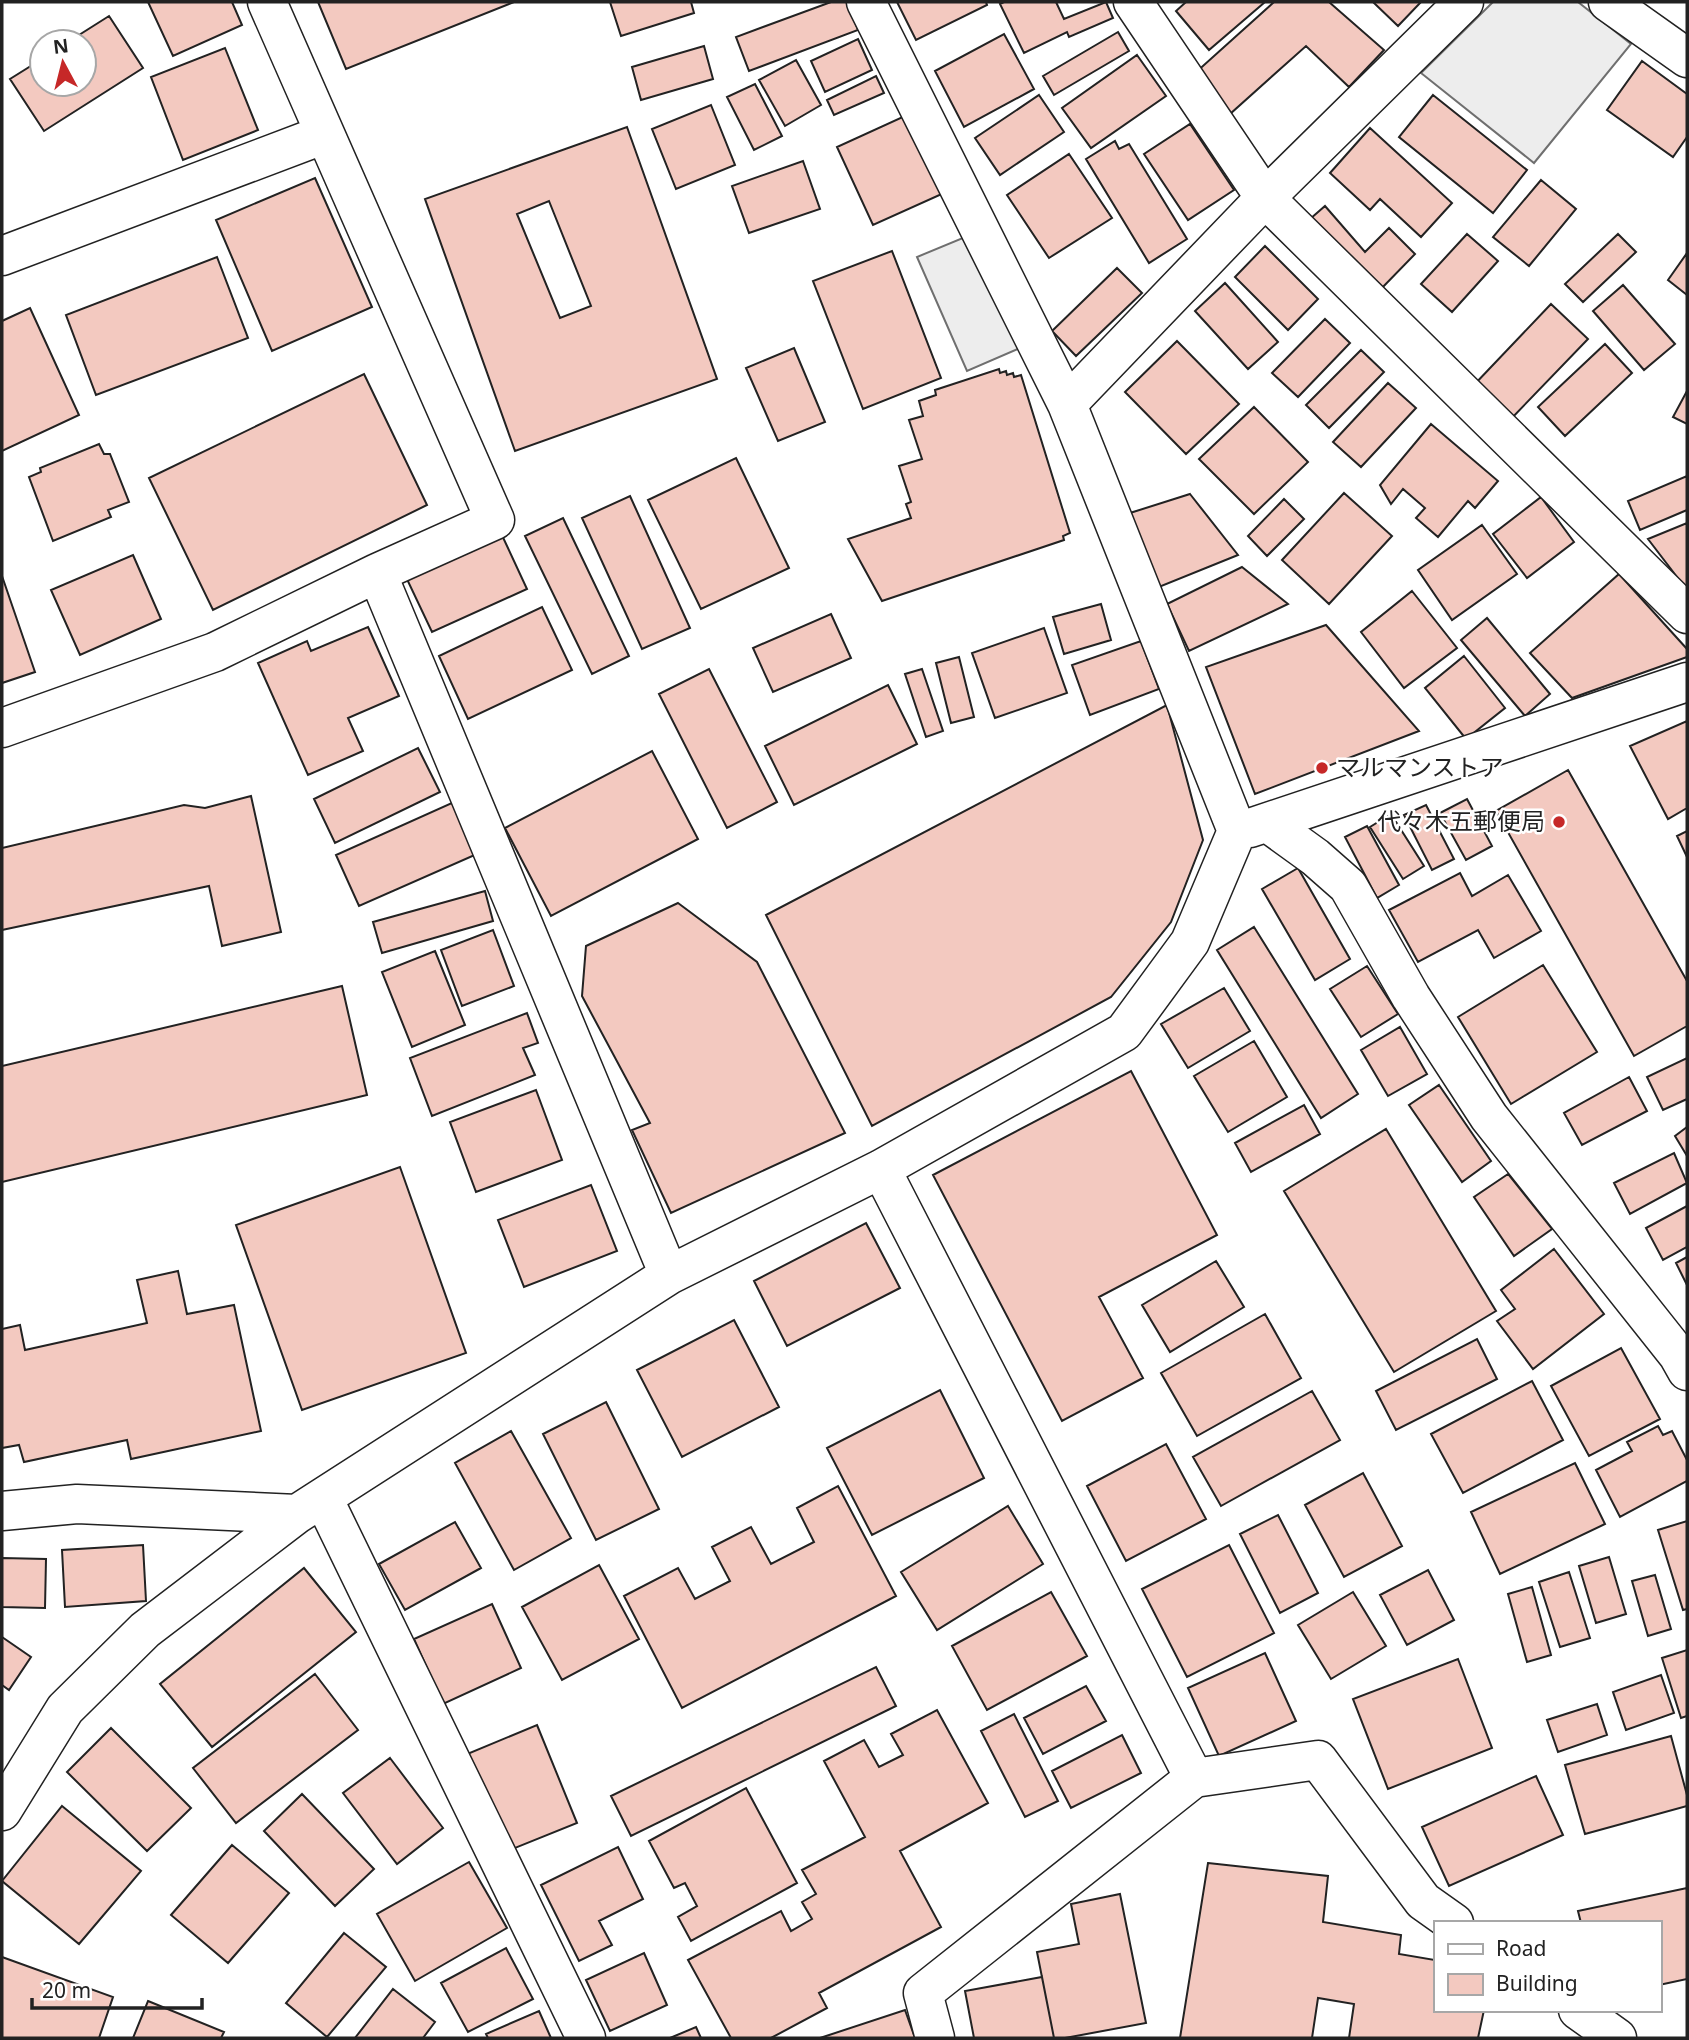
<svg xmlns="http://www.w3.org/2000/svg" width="1689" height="2040" font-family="'Noto Sans','Noto Sans JP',sans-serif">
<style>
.parking{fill:#ededed;stroke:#6f6f6f;stroke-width:2}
.building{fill:#f3c9c0;stroke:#222;stroke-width:2;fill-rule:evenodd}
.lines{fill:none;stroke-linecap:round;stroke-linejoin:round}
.street-casing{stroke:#222;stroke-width:41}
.street{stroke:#fff;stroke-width:38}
.poi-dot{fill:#c62828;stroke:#fff;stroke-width:2.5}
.labels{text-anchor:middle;stroke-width:5;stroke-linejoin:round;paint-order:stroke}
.poi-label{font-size:24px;fill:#222;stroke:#fff;text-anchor:start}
</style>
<rect width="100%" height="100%" fill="#fff"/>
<path class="parking" d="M 1493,2 L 1578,2 L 1631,44 L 1534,163 L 1421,73 Z
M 970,235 L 1020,348 L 967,371 L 917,257 Z"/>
<path class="building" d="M 148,2 L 232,2 L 242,25 L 173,56 Z
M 318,2 L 514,2 L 346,69 Z
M 610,2 L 691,2 L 694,13 L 621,36 Z
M 831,2 L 848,2 L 858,30 L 749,71 L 736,37 Z
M 897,2 L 986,2 L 987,5 L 916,40 Z
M 1004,2 L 1056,2 L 1064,19 L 1106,2 L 1113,18 L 1069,37 L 1067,32 L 1024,53 L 1000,4 Z
M 1186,2 L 1265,2 L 1209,50 L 1176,11 Z
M 1274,2 L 1329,2 L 1384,50 L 1349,87 L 1306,46 L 1230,114 L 1194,74 Z
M 1373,2 L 1421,2 L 1398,26 Z
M 109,16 L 143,68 L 44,131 L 10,79 L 42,59 L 42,84 L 84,84 L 84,42 L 68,42 Z
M 1118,32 L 1129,51 L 1054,95 L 1043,76 Z
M 1004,34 L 1034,89 L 964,127 L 935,71 Z
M 858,39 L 872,70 L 825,92 L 811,61 Z
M 704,46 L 713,79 L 641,100 L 632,67 Z
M 225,48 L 258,130 L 183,160 L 151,77 Z
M 1137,55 L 1166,96 L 1091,148 L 1062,108 Z
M 796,60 L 821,105 L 785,126 L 759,80 Z
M 1642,61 L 1687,94 L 1687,137 L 1673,157 L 1607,110 Z
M 876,76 L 884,93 L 834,115 L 827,100 Z
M 755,84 L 782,136 L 754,150 L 727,97 Z
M 1039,95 L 1064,132 L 1000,175 L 975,138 Z
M 1433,95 L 1527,170 L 1493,213 L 1399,137 Z
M 711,105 L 735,165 L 676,189 L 652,129 Z
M 907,115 L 944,193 L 873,225 L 837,147 Z
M 1190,124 L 1234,190 L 1188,220 L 1144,154 Z
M 627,127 L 717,379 L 515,451 L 425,199 ZM 549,201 L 591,306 L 560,318 L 517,214 Z
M 1370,128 L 1452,203 L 1421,237 L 1380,199 L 1370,210 L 1330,173 Z
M 1115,141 L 1119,149 L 1129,144 L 1187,239 L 1149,263 L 1086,159 Z
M 1069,154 L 1112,218 L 1049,258 L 1007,195 Z
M 803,161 L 820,209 L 749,233 L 732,186 Z
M 315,178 L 372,307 L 272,351 L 216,220 Z
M 1541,180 L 1576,209 L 1529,266 L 1493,237 Z
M 1325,206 L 1365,252 L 1389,228 L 1415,254 L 1379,291 L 1310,219 Z
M 1467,234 L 1498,261 L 1452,312 L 1421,284 Z
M 1618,234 L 1636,252 L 1583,302 L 1565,284 Z
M 1265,246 L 1318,299 L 1288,330 L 1235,277 Z
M 892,251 L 941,378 L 863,409 L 813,281 Z
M 1687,253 L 1687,295 L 1668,280 Z
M 217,257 L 248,338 L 96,395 L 66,315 Z
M 1117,268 L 1142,293 L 1076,356 L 1052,331 Z
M 1225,283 L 1278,342 L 1248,369 L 1195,311 Z
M 1623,285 L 1675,344 L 1644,370 L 1593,311 Z
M 1551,304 L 1588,339 L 1508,422 L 1472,387 Z
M 30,308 L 79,415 L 2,451 L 2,321 Z
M 1325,319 L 1350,343 L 1298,397 L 1272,373 Z
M 1177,341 L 1239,404 L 1186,454 L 1125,392 Z
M 1605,344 L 1632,373 L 1565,436 L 1538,407 Z
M 794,348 L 825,422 L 778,441 L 746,368 Z
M 1361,350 L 1384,372 L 1329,428 L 1306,405 Z
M 999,369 L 1000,373 L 1006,371 L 1007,375 L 1013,373 L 1014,377 L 1021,375 L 1070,533 L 1063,536 L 1064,540 L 882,601 L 848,539 L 911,518 L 906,504 L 911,502 L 899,466 L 922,459 L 909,420 L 923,416 L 919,401 L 936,395 L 935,390 Z
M 364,374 L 427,505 L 213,610 L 149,478 Z
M 1388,383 L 1416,408 L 1361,467 L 1333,442 Z
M 1687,391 L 1687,424 L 1673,417 Z
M 1254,407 L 1308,462 L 1254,514 L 1199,459 Z
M 1431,424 L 1498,481 L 1475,508 L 1468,501 L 1438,537 L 1416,518 L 1425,508 L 1403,489 L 1391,504 L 1380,485 Z
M 99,444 L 104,454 L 110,454 L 129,502 L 108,510 L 111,517 L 53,541 L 29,477 L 41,472 L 40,468 Z
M 736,458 L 789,568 L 701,609 L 648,500 Z
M 1687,476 L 1687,510 L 1640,530 L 1628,501 Z
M 1344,493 L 1392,536 L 1329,604 L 1282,560 Z
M 1190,494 L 1238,555 L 1154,589 L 1130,513 Z
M 630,496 L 690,628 L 642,649 L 582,518 Z
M 1541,497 L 1574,542 L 1527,578 L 1493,534 Z
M 1284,499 L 1304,519 L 1267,556 L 1248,536 Z
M 563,518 L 629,656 L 592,674 L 525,536 Z
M 1687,523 L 1687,590 L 1648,539 Z
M 1482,525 L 1517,574 L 1452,620 L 1418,570 Z
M 500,531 L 527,589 L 432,632 L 405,575 Z
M 133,555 L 161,619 L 80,655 L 51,590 Z
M 1242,567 L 1288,604 L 1189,651 L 1167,604 Z
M 1619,574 L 1687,649 L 1687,657 L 1572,698 L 1530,653 Z
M 2,576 L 35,672 L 2,683 Z
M 1412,591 L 1457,648 L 1404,688 L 1361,632 Z
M 1101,604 L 1111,640 L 1064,654 L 1053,617 Z
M 542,607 L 572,670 L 468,719 L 439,656 Z
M 831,614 L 851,658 L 773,692 L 753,648 Z
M 1487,618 L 1550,694 L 1525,716 L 1461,640 Z
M 1326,625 L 1419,731 L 1255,794 L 1206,667 Z
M 368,627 L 399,696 L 348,718 L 363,751 L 308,775 L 258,663 L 307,641 L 311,651 Z
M 1044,628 L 1067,693 L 995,718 L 972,653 Z
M 1141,641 L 1159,689 L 1090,715 L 1072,665 Z
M 1464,656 L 1505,708 L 1466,739 L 1425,688 Z
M 959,657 L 974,717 L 951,723 L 936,663 Z
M 709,669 L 777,802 L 727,828 L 659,694 Z
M 922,669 L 943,731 L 926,737 L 905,674 Z
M 888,685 L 917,744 L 794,805 L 765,746 Z
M 1167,705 L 1203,840 L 1171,922 L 1111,997 L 872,1126 L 766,915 Z
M 1687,721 L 1687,808 L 1668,819 L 1630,746 Z
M 418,748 L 440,792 L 335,843 L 314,799 Z
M 652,751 L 698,839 L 551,916 L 505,828 Z
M 1568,770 L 1687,981 L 1687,1026 L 1634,1056 L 1496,811 Z
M 251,796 L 281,932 L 222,946 L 209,886 L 2,930 L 2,848 L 184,805 L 205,808 Z
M 1467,799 L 1492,846 L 1466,860 L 1440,813 Z
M 454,802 L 477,854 L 359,906 L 336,855 Z
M 1426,805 L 1454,859 L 1432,870 L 1404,815 Z
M 1391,814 L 1424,866 L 1403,879 L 1370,827 Z
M 1367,826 L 1399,885 L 1377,898 L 1345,837 Z
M 1687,831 L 1687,857 L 1677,836 Z
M 1298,868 L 1350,959 L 1315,980 L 1262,889 Z
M 1460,873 L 1472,896 L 1508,875 L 1541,931 L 1494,958 L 1478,930 L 1418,962 L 1389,910 Z
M 485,891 L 493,921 L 382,953 L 373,922 Z
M 678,903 L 757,962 L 845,1133 L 671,1213 L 632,1130 L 650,1123 L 582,996 L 586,946 Z
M 1254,927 L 1358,1094 L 1321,1118 L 1217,950 Z
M 493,930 L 514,986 L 462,1006 L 441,950 Z
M 435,951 L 465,1025 L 412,1047 L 382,972 Z
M 1543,965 L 1597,1052 L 1511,1104 L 1458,1017 Z
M 1367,966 L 1398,1014 L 1361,1037 L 1330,989 Z
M 342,986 L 367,1095 L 2,1182 L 2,1066 Z
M 1224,988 L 1250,1031 L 1188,1068 L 1161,1024 Z
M 527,1013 L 538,1043 L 523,1048 L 535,1075 L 432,1116 L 410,1058 Z
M 1400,1027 L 1427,1074 L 1388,1096 L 1361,1050 Z
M 1254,1041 L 1287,1097 L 1228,1132 L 1194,1076 Z
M 1687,1058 L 1687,1099 L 1663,1110 L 1647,1077 Z
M 1131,1071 L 1217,1235 L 1099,1297 L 1143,1378 L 1062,1421 L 933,1175 Z
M 1629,1077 L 1647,1111 L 1582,1145 L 1564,1113 Z
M 1439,1085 L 1491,1161 L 1462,1182 L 1409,1105 Z
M 536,1090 L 562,1160 L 476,1192 L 450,1122 Z
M 1304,1105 L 1320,1134 L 1251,1172 L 1235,1143 Z
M 1687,1127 L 1687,1156 L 1675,1136 Z
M 1386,1129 L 1496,1311 L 1394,1372 L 1284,1191 Z
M 1674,1153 L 1687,1183 L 1630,1214 L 1614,1183 Z
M 400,1167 L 466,1353 L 302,1410 L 236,1225 Z
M 1508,1174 L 1552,1229 L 1514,1256 L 1474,1197 Z
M 591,1185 L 617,1251 L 524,1287 L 498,1220 Z
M 1687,1206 L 1687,1247 L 1663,1260 L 1646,1228 Z
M 866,1223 L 900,1288 L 787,1346 L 754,1281 Z
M 1554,1249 L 1604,1314 L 1533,1369 L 1497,1321 L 1515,1309 L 1501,1290 Z
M 1687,1257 L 1687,1285 L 1676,1263 Z
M 1216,1261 L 1244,1307 L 1170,1352 L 1142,1305 Z
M 178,1271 L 187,1314 L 234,1305 L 261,1431 L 131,1459 L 127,1440 L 24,1462 L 19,1445 L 2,1448 L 2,1329 L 20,1325 L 25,1350 L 147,1323 L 137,1280 Z
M 1265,1314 L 1301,1378 L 1197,1436 L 1161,1373 Z
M 734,1320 L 779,1407 L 682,1457 L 637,1370 Z
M 1477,1339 L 1497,1379 L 1396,1430 L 1376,1391 Z
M 1621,1348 L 1660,1419 L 1589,1456 L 1551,1386 Z
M 1532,1381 L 1563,1440 L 1463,1493 L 1431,1434 Z
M 940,1390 L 984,1478 L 872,1535 L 827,1448 Z
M 1312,1391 L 1340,1440 L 1221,1506 L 1193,1457 Z
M 606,1402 L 659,1509 L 596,1540 L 543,1434 Z
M 1658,1426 L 1663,1435 L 1672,1431 L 1687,1460 L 1687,1481 L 1620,1517 L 1596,1470 L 1632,1451 L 1627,1442 Z
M 511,1431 L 571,1538 L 514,1570 L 455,1463 Z
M 1166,1444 L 1206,1519 L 1126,1561 L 1087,1486 Z
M 1575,1463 L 1605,1524 L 1500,1574 L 1471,1512 Z
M 1363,1473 L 1402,1546 L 1344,1577 L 1305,1505 Z
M 838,1486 L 896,1596 L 682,1708 L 624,1596 L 678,1568 L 695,1599 L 730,1581 L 712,1547 L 751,1527 L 771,1564 L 814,1542 L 797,1508 Z
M 1008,1506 L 1043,1564 L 937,1630 L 901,1572 Z
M 1278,1515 L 1318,1593 L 1280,1613 L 1240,1534 Z
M 1687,1521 L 1687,1609 L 1683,1610 L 1658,1530 Z
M 455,1522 L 481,1568 L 405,1610 L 379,1564 Z
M 143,1545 L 146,1601 L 65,1607 L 62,1550 Z
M 1229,1545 L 1274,1633 L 1187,1677 L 1142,1589 Z
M 1609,1557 L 1626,1614 L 1596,1623 L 1579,1566 Z
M 2,1558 L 46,1559 L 45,1608 L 2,1607 Z
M 599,1565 L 639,1639 L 562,1680 L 522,1607 Z
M 304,1568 L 356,1632 L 212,1747 L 160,1684 Z
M 1428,1570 L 1454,1620 L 1407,1645 L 1380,1595 Z
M 1569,1572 L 1590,1638 L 1560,1647 L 1539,1582 Z
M 1655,1575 L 1671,1629 L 1648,1636 L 1632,1581 Z
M 1532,1587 L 1551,1655 L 1527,1662 L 1508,1594 Z
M 1051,1592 L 1087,1656 L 987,1710 L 952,1646 Z
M 1353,1592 L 1386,1646 L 1331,1679 L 1298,1625 Z
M 492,1604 L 521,1668 L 443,1704 L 414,1639 Z
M 2,1637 L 31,1657 L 9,1690 L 2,1685 Z
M 1687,1650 L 1687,1716 L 1681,1718 L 1662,1658 Z
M 1265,1653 L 1296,1721 L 1219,1756 L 1188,1688 Z
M 1458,1659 L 1492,1748 L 1388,1789 L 1353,1699 Z
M 876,1667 L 896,1706 L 631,1836 L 611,1796 Z
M 315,1674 L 358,1730 L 236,1823 L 193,1768 Z
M 1661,1675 L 1674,1713 L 1626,1730 L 1613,1692 Z
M 1086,1686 L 1106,1721 L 1043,1754 L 1024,1718 Z
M 1597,1704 L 1607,1735 L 1558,1752 L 1547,1720 Z
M 937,1710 L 988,1803 L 900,1851 L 941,1927 L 819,1993 L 827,2008 L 771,2038 L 731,2038 L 688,1960 L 781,1911 L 791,1931 L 812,1919 L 802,1902 L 816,1894 L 802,1870 L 865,1837 L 824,1761 L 864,1740 L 879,1767 L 903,1755 L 891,1734 Z
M 1014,1714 L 1058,1801 L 1025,1817 L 981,1731 Z
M 537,1725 L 577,1823 L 500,1854 L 460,1757 Z
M 111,1728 L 191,1808 L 147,1851 L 67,1772 Z
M 1122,1735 L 1141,1773 L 1071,1808 L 1052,1771 Z
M 1671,1736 L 1687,1795 L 1687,1806 L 1585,1834 L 1565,1765 Z
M 390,1758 L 443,1828 L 397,1864 L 343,1793 Z
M 1536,1776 L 1563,1835 L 1449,1886 L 1422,1827 Z
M 746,1788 L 797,1883 L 691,1941 L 678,1917 L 697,1906 L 685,1883 L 674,1888 L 649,1841 Z
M 302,1794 L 374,1869 L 335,1906 L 264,1831 Z
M 62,1806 L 141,1871 L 79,1944 L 2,1881 Z
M 232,1845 L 289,1893 L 228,1963 L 171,1915 Z
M 618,1847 L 643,1899 L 599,1921 L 612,1945 L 579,1961 L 541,1885 Z
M 469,1862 L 507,1928 L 415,1981 L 377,1914 Z
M 1208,1863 L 1328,1876 L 1323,1922 L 1401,1935 L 1399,1954 L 1435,1960 L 1435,2010 L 1484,2010 L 1478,2038 L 1349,2038 L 1354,2004 L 1318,1998 L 1312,2038 L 1180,2038 Z
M 1687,1888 L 1687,1979 L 1659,1985 L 1659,1923 L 1581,1923 L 1578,1911 Z
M 1120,1894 L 1146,2023 L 1065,2038 L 1054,2038 L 1037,1952 L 1079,1944 L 1071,1904 Z
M 344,1933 L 386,1967 L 327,2037 L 286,2003 Z
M 506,1948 L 533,1999 L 468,2032 L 441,1983 Z
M 644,1953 L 667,2005 L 610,2031 L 586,1980 Z
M 2,1957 L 113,1997 L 99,2038 L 2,2038 Z
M 1042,1977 L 1054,2038 L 974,2038 L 965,1991 Z
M 393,1989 L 435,2022 L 423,2038 L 355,2038 Z
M 148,2001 L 224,2032 L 221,2038 L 133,2038 Z
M 905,2010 L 915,2038 L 820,2038 Z
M 539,2011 L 551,2038 L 488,2038 L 486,2034 Z
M 696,2027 L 701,2038 L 670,2038 Z"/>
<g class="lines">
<g class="street-casing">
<path id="street" d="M 1133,2 L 1265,198 L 1687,614
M 1608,2 L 1687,58
M 2,256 L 325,134
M 1067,404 L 1265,198 L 1464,2
M 377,573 L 669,1275
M 2,728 L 215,652 L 377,573 L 495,520 L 267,2
M 1268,823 L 1315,857 L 1348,886 L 1411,997 L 1489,1117 L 1678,1355 L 1687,1371
M 1250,828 L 1687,682
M 881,1169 L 1194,1778
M 323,1498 L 586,2038
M 2,1511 L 77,1504 L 297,1514
M 2,1811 L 65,1709 L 145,1630 L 297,1514 L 669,1275 L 881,1169 L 1124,1032 L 1190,942 L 1237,831 L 1067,404 L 866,2
M 1578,2010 L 1617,2038
M 935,2038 L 923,1993 L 1194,1778 L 1318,1760 L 1423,1901 L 1454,1923"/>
</g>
<use href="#street" class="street"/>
</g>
<g class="poi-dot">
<circle cx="1322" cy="768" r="7"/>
<circle cx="1559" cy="822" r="7"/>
</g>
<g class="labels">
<g class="poi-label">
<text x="1336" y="776">マルマンストア</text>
<text x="1545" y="830" text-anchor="end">代々木五郵便局</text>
</g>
</g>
<rect width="1689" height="2040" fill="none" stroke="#222222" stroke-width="7"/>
<rect x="1434" y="1921" width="228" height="91" fill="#ffffff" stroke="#a7a7a7" stroke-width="2"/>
<rect x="1448" y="1944" width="35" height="10" fill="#ffffff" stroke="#a7a7a7" stroke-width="2"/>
<text x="1496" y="1956" font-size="21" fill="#222222">Road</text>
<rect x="1448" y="1974" width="35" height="21" fill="#f3c9c0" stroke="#a7a7a7" stroke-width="2"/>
<text x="1496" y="1991" font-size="21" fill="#222222">Building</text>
<g transform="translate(63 63) rotate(353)"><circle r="33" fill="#ffffff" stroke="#a7a7a7" stroke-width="2"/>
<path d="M0-5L12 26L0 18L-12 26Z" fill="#c62828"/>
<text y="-10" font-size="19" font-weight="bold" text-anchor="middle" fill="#222222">N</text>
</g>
<path d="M32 1998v10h170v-10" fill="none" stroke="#222222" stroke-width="3.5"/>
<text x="42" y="1998" font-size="21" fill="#222222" stroke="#ffffff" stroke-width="5" paint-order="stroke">20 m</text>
</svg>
